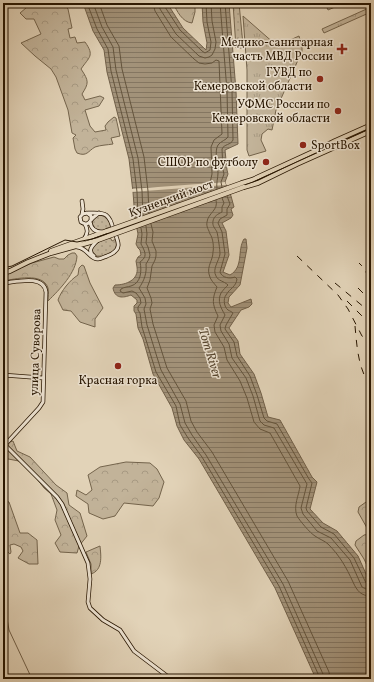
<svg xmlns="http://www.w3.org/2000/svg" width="374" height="682" font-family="Vollkorn,serif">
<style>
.grass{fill:url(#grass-dots);stroke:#74644c}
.forest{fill:url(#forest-crowns);stroke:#74644c}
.park{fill:url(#park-tufts);stroke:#74644c}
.garden{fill:#c2b399;stroke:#74644c}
.water{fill:url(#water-rules);stroke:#716049}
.pier{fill:#e2d3b8}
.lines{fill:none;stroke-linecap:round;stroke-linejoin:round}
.shore{stroke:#64543c;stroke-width:1}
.stream{stroke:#716049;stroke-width:1}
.secondary-casing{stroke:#271500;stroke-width:4.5}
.primary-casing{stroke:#271500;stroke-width:5.5}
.secondary{stroke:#ece2d1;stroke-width:3}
.primary{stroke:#e2d3b8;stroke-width:4}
.tram{stroke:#271500;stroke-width:1}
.rail{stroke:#271500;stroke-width:1;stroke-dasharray:7 7;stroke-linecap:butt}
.primary-bridge-casing{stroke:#271500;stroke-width:5.5;stroke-linecap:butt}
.primary-bridge{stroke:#e2d3b8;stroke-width:4}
.poi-dot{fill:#8f2418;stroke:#ece2d1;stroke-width:1.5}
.labels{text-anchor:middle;stroke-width:3;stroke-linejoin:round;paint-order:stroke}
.poi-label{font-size:12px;fill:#271500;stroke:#ece2d1;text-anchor:end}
.street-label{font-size:12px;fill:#271500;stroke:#ece2d1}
.water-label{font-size:13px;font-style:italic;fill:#584730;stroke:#ece2d1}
</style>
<defs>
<pattern id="grass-dots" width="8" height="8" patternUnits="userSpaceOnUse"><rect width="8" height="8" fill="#c2b399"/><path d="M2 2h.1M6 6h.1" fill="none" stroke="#a79982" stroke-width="1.8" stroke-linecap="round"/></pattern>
<pattern id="forest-crowns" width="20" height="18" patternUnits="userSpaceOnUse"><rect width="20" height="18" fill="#c2b399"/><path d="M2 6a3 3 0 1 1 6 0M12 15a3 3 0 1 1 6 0" fill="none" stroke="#a79982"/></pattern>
<pattern id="park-tufts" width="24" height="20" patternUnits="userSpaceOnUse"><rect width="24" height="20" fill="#c2b399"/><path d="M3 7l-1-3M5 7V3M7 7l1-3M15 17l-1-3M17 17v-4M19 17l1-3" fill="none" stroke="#a79982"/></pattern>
<pattern id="water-rules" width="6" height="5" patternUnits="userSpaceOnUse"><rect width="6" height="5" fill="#a29279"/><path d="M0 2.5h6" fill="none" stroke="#847661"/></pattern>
</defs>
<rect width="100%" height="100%" fill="#e2d3b8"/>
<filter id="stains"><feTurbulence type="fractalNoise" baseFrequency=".005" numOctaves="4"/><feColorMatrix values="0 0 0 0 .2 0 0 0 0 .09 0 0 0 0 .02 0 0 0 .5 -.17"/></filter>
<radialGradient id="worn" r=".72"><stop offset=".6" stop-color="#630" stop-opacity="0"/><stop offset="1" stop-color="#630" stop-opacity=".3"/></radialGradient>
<path class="grass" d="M 233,3 L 239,3 L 243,45 L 242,48 L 236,48 Z
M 98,215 C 106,215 109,221 111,227 C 102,228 105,234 94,228 C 91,221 92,219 98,215 Z
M 110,237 L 112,241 L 116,239 C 119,253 107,257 95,256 C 94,255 92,252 91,251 C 91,244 105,239 110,237 Z"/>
<path class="forest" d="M 23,3 L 63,3 L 68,9 L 72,28 L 68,29 L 70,38 L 75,37 L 77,43 L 85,42 C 95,56 89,57 81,69 C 89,81 89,83 82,94 L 85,100 L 100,96 L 104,98 L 99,106 L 85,110 L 90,126 L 95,132 L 106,130 L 105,126 L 108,122 L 114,117 L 116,118 L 120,136 L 111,138 L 113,144 C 107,145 101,145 95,147 C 88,151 87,157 77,153 L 75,149 L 73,138 L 76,135 L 72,133 L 68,110 L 56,77 L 51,69 L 35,56 L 21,43 L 41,34 L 34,19 L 26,19 L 20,13 L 26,8 Z
M 173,3 L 195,3 L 195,12 L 192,23 C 182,22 177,11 173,3 Z
M 72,253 L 75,253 L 77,256 C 76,273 60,289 48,301 C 48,297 49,292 48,288 C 43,272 15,279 3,281 L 3,274 L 11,272 L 32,263 L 54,257 L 59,259 L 64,259 L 68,255 Z
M 82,265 L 84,266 L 90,283 L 103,308 L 95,319 L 95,327 L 80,322 L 71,311 L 63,310 L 58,300 C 61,291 70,280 78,275 L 79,268 Z
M 13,441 L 17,451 L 30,457 L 56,485 L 67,493 L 69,505 L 80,513 L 87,536 L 79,546 L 77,553 L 60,552 L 55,543 L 61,535 L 55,520 L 57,510 L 51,494 L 44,488 L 24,462 L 3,458 L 3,448 L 9,442 Z
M 126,462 L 150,463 L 157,469 L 164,482 L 159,498 L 153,506 L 124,503 L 115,516 L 103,519 L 89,513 L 88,504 L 76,496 L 77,490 L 86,495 L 92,490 L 88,475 L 100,467 Z
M 3,500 L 9,502 L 20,533 L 28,533 L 37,540 L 38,564 L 29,564 L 18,558 L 23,551 L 21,547 L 14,544 L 10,545 L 11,552 L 10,554 L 3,548 Z
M 366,502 L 371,508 L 371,574 L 364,559 L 355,545 L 356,541 L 364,535 L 370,534 L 370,532 L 367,528 L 358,512 L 359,507 Z
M 100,546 C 101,556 103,570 91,574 L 91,564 L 86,552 Z"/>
<path class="park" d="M 371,7 L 371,12 L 324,33 L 322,29 Z
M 243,16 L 275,44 L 279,45 L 299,36 L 302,46 L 302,51 L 276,110 L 272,130 L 268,129 L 262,134 L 261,140 L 266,151 L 249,156 L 247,150 L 247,70 Z"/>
<path class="garden" d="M 325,3 L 341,3 L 342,4 L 328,10 Z"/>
<path class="water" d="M 83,3 L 167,3 L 183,28 L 206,50 L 207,43 L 203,22 L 202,3 L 229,3 L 236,91 L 238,144 L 225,150 L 227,170 L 228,174 L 225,182 L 226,185 L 231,196 L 234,207 L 231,209 L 233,215 L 231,218 L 222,223 L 226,231 L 229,255 L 223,272 L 230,275 C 244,267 237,250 244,239 L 246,239 L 247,248 L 240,285 L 229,297 L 228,303 L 231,307 L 251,299 L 252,304 L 249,307 L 241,310 L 229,328 L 238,341 L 240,354 L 254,374 L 261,393 L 268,417 L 280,420 L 312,477 L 317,482 L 310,509 L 323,523 L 337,531 L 358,556 L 371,585 L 371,679 L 316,679 L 275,588 L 199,459 L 184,440 L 177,426 L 172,408 L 153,374 L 143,339 L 138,328 L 136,314 L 134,311 L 134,306 L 137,303 L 137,300 L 131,295 C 123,298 115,299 113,288 L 115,285 C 126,285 139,280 137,267 C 137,265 136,263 136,261 L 138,257 L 141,255 L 140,250 L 138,248 L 136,244 L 138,234 L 135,219 L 133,192 L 129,159 L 107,72 L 104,50 L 93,31 Z"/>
<path class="pier" d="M 225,182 L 226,185 L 131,192 L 131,189 Z"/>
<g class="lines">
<path class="shore" d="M 87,3 L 97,29 L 108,49 L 111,71 L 133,159 L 137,192 L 138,217
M 93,3 L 102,27 L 113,47 L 116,70 L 138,158 L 142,191 L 143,215
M 99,3 L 107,25 L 119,46 L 122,69 L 144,157 L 148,191 L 149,213
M 153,3 L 155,11 L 171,37 L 194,59 L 199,63 L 205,64 L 212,63 L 216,60 L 219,61 L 222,134 L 214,140 L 211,147 L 212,174 L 210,183 L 211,191
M 159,3 L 160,9 L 176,34 L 199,56 L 205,58 L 209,57 L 212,55 L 215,49 L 216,42 L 212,21 L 211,3
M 164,3 L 165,7 L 180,30 L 202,51 L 205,53 L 210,50 L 211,42 L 207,22 L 206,3
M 222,187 L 221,182 L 224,174 L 223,170 L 222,149 C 224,144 231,145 233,140 L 232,91 L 225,3
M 217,189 C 216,183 218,178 218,173 C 218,166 214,151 218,145 C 221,141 226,140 228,137 L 227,91 L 220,3
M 227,196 L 230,204 L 227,209 L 227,215 L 220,219 L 218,223 L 222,232 L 225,254 L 220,272 C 222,278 230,279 235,277 L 237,279 C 236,287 230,288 226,295 C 223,299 224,307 228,310 C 230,311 232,312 233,313 L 226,325 L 225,329 L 234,342 L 237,356 L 250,376 L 257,395 L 264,418 L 267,421 L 277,424 L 309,479 L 312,483 L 306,508 L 307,511 L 321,527 L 334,534 L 354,558 L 366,583 L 368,585 L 371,585
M 222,198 L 224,203 L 222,207 L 222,212 C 218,214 214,216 213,221 C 212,226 215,228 217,232 C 218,236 220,250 220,254 C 219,261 212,269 216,276 C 218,281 224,281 228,285 C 226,287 223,290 221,293 C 217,301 221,308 225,315 L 220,325 L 221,331 L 229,344 L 232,358 L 246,378 L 253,396 L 260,421 L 264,425 L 274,428 L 307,484 L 301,508 L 303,514 L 317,531 L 331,538 L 350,560 L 362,587 L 366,589 L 371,590
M 216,200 C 219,210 208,213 207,222 C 206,227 209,230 210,234 C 213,238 214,247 213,252 C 213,260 207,266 209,274 C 210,280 214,283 217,287 C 212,299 212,304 218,316 L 214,325 L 215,332 L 224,347 L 227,360 L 240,381 L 247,398 L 254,422 L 260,429 L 270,433 L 300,486 C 299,495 293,506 297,516 C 300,521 310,533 315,536 C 319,539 325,541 328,544 C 340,556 346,567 353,582 C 357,591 361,596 371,596
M 151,224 L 153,232 L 152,241 L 156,251 L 156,256 L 155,260 L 152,266 L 150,280 L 147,288 L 151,298 L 152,303 L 150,309 L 153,324 L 167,368 L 186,401 L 191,421 L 197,432 L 212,452 L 288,581 L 329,672 L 330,679
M 146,226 L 147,234 L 146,243 L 148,247 L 150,255 L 149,259 L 146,264 C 147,273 144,281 139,288 L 145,298 L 146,304 L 144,309 L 147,325 L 161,370 L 180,404 L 185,423 L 192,435 L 206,455 L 283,584 L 323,674 L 324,679
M 141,228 L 142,234 L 141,244 C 143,248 147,254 144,258 C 143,260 141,261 140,262 C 142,271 141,283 131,286 C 128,287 124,287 121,289 L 120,291 L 123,293 L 132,291 L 136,293 L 140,298 L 141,303 L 138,307 L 138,310 L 140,313 L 142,327 L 156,372 L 176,406 L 180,425 L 188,438 L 202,457 L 279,586 L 319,676 L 319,679"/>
<path class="stream" d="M 5,607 L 9,630 L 32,679"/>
<g class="secondary-casing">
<path id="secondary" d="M 82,214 L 83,209 L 82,201
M 91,220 L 91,216 L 87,213 L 83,214 L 80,217 L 81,222 C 89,227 89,221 94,217 C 95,216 98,214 99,213
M 90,222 C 91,228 95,232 102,232
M 84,239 C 88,233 88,230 85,224
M 77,247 C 88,248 89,259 98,259 C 101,259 104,257 107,256 C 123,250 119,242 113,229 C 112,224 110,218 106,215 C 102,212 93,213 88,213
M 94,256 C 87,251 92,246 97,241
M 3,283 C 16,282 44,274 46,292 L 43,402 L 39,408 L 3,447
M 3,375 L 43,378
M 3,443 L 57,497 L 62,504 L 88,563 L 90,579 L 88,602 L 90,608 L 103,620 L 120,630 L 134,651 L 171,679
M 3,557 L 3,559"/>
</g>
<g class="primary-casing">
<path id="primary" d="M 242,183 L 252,180 L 317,150 L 335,141 L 371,125
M 244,187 L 258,183 L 297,164 L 371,131
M 51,251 L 107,231
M 3,273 L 10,271 L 28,262 L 51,253 L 98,240 L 109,236"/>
</g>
<use href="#secondary" class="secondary"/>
<use href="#primary" class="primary"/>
<path class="tram" d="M 3,268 L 12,266 L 65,240 L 77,242 L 92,239 L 253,182 L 371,128"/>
<path class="rail" d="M 297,256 L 338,295 L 348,309 L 362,336 L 371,344
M 371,275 L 359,263 L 364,268 L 371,282
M 335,283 L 371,313
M 358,288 L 366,296 L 371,303
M 347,301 L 371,325
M 355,326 C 357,347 358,369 371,387"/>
<g class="primary-bridge-casing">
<path id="primary-bridge" d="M 107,231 L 242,183
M 109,236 L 244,187"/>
</g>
<use href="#primary-bridge" class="primary-bridge"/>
</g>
<g class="poi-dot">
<path d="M340 43h4v4h4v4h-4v4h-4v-4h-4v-4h4z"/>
<circle cx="320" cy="79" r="4"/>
<circle cx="338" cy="111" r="4"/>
<circle cx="303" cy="145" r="4"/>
<circle cx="266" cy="162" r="4"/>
<circle cx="118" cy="366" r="4"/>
</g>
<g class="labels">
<g class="poi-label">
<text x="333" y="46">Медико-санитарная<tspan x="333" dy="14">часть МВД России</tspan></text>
<text x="312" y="76">ГУВД по<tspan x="312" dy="14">Кемеровской области</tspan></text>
<text x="330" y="108">УФМС России по<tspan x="330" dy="14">Кемеровской области</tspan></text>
<text x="311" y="149" text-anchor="start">SportBox</text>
<text x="258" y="166">СШОР по футболу</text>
<text x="118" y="384" text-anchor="middle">Красная горка</text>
</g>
<g class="street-label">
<text transform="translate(171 198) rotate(-20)" y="4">Кузнецкий мост</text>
<text transform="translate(35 352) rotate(-88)" y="4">улица Суворова</text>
</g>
<g class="water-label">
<text transform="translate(211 353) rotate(73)" y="5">Tom River</text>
</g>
</g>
<rect width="374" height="682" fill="none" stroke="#e2d3b8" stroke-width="16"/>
<rect x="4" y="4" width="366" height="674" fill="none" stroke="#271500" stroke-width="2"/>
<rect x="8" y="8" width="358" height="666" fill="none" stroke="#271500"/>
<rect width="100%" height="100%" filter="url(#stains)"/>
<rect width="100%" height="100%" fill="url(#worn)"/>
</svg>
